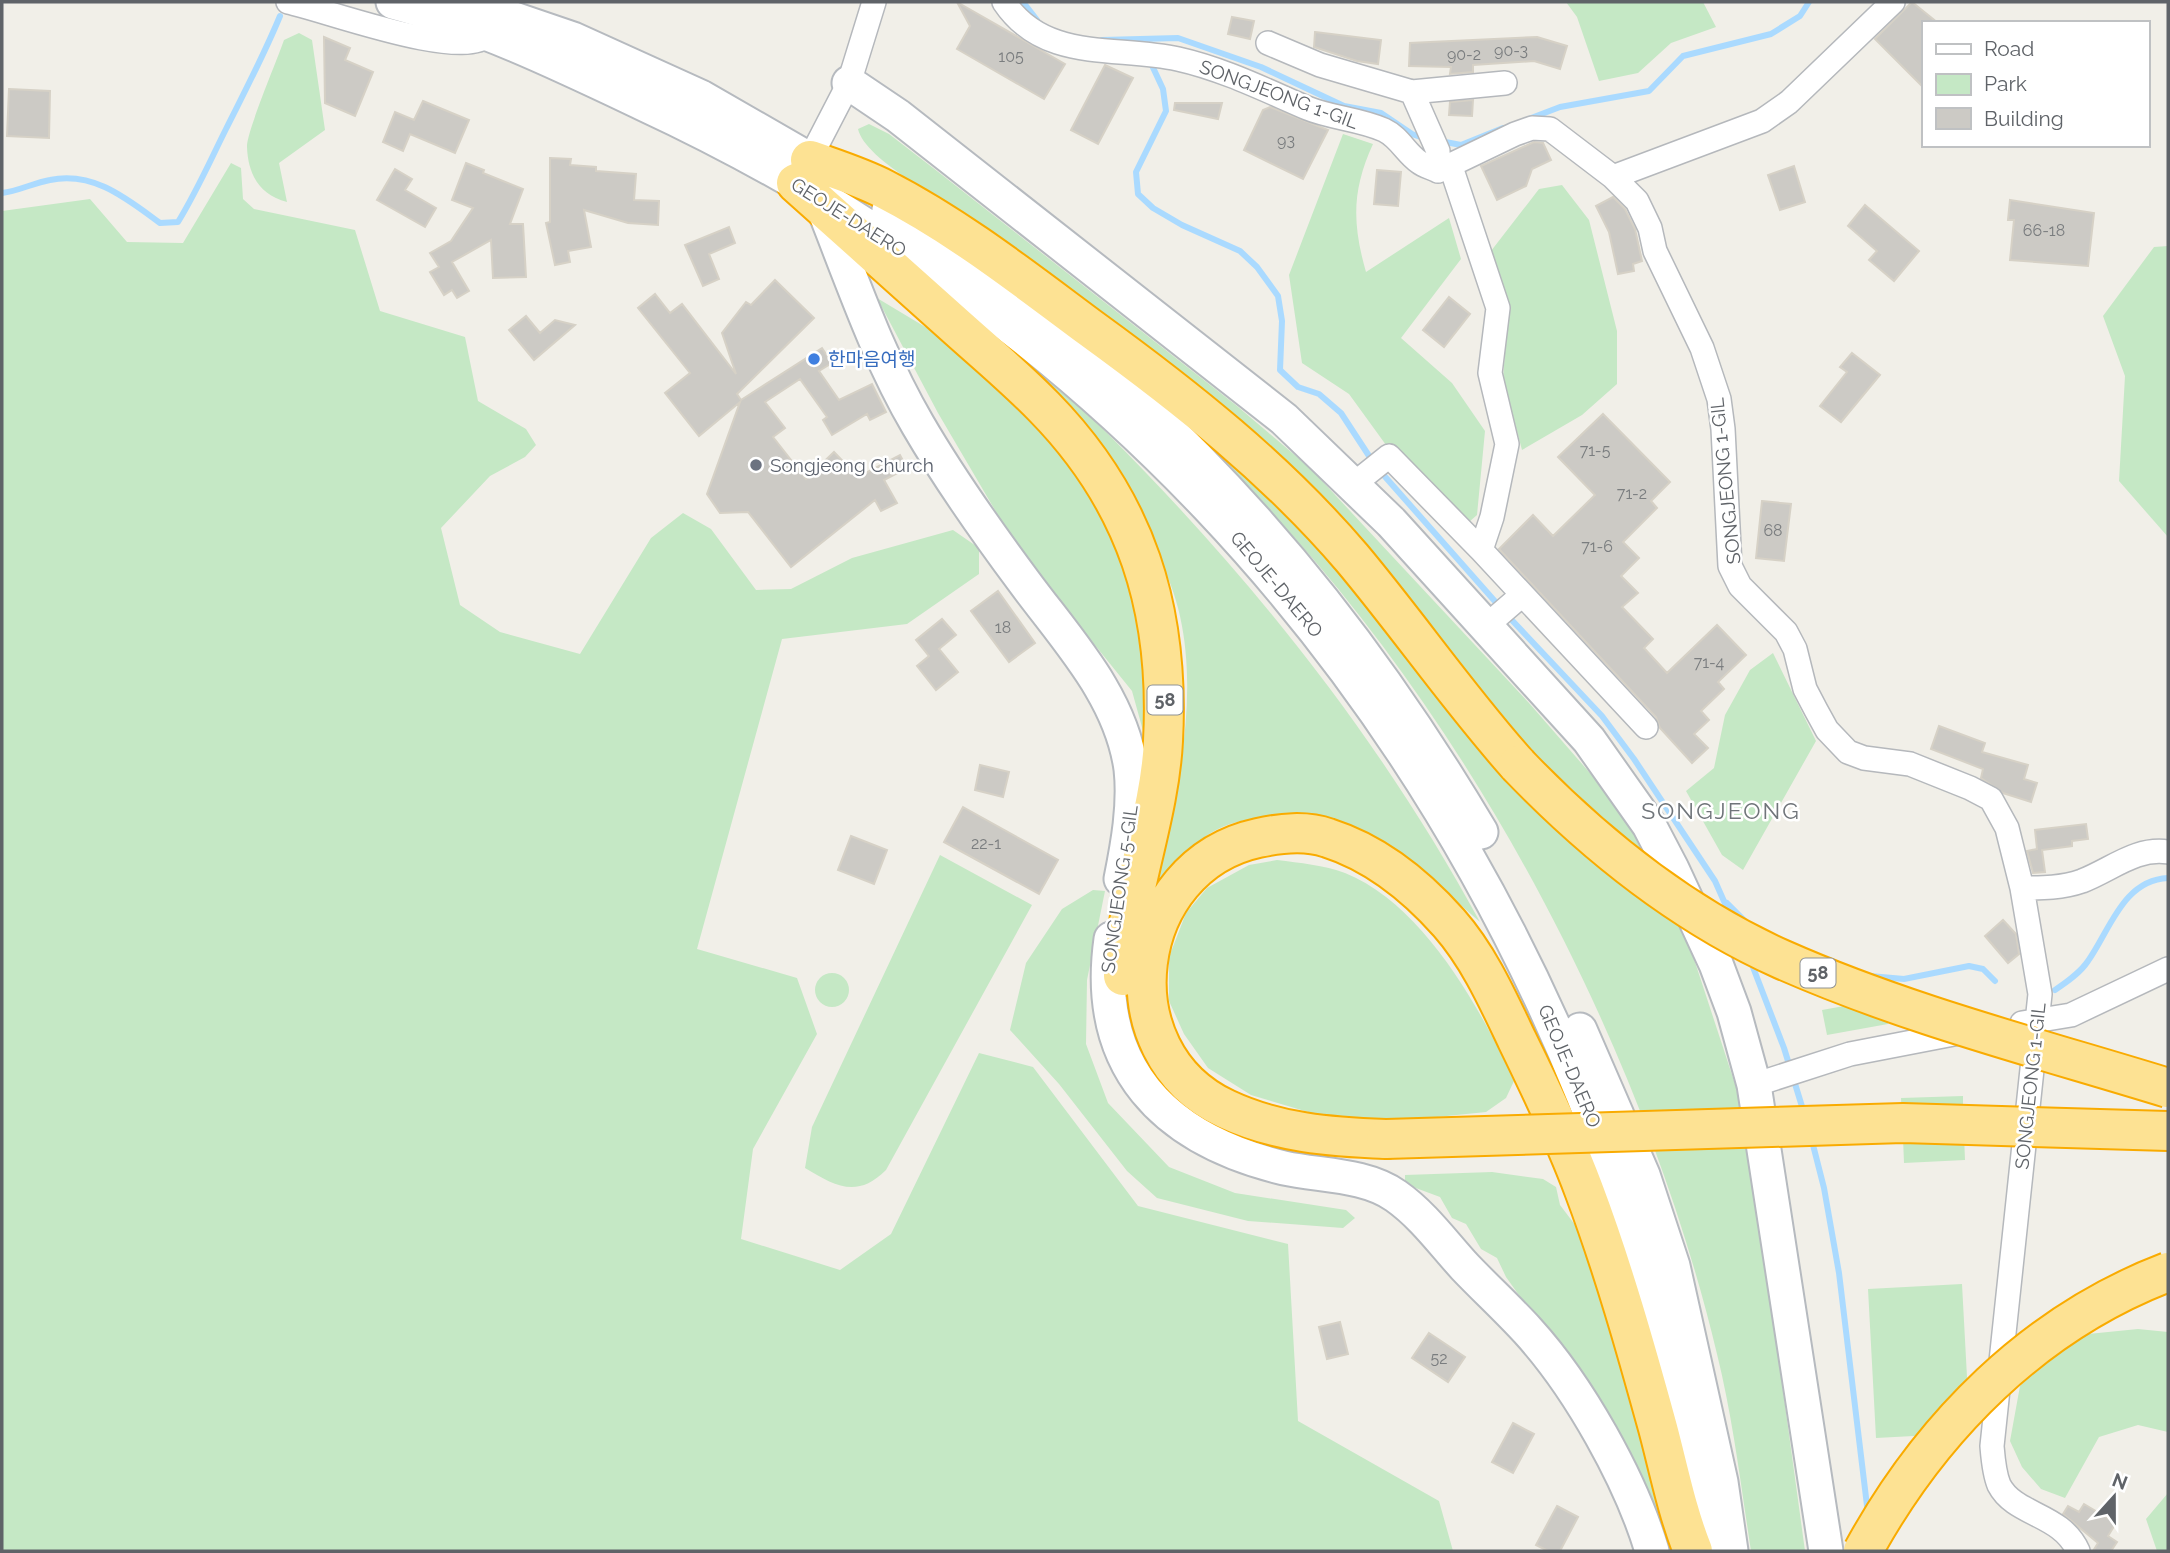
<svg xmlns="http://www.w3.org/2000/svg" width="2170" height="1553" font-family="Raleway,'Noto Sans KR',sans-serif">
<style>
.green{fill:#c5e8c5}
.lines{fill:none;stroke-linecap:round;stroke-linejoin:round}
.stream{stroke:#aadaff;stroke-width:6}
.building{fill:#cccac5;stroke:#d6d1c6;stroke-width:2}
.street-casing{stroke:#b5b8bc;stroke-width:26}
.secondary-casing{stroke:#b6babf;stroke-width:37}
.highway-casing{stroke:#f9ab00;stroke-width:42}
.street{stroke:#fff;stroke-width:23}
.secondary{stroke:#fff;stroke-width:33}
.highway{stroke:#fde293;stroke-width:38}
.highway-bridge-casing{stroke:#f9ab00;stroke-width:42;stroke-linecap:butt}
.highway-bridge{stroke:#fde293;stroke-width:38}
.shop-dot{fill:#3f7fe0;stroke:#fff;stroke-width:2.5}
.worship-dot{fill:#6b7280;stroke:#fff;stroke-width:2.5}
.labels{text-anchor:middle;stroke-width:5;stroke-linejoin:round;paint-order:stroke}
.number-label{font-size:16px;fill:#7a7d7f}
.shield{fill:#fff;stroke:#8f9295;stroke-width:2}
.shield-label{font-size:18px;font-weight:bold;fill:#5f6368}
.street-label{font-size:19px;fill:#5f6368;stroke:#fff}
.shop-label{font-size:19px;fill:#366cbe;stroke:#fff;text-anchor:start}
.worship-label{font-size:19px;fill:#5b616d;stroke:#fff;text-anchor:start}
.quarter-label{font-size:23px;letter-spacing:2px;fill:#70757a;stroke:#fff}
</style>
<rect width="100%" height="100%" fill="#f1efe8"/>
<path class="green" d="M 1566,2 L 1703,2 L 1716,27 L 1671,43 L 1638,73 L 1599,81 L 1577,17 Z
M 299,33 L 312,40 L 325,130 L 279,163 L 287,202 C 260,195 248,175 247,147 C 246,133 278,58 284,40 Z
M 869,124 L 889,134 L 937,171 L 1237,406 L 1310,468 L 1529,703 L 1616,803 L 1653,858 L 1694,959 L 1736,1087 L 1753,1171 L 1805,1551 L 1751,1551 C 1741,1486 1733,1419 1717,1354 C 1648,1065 1491,758 1293,536 C 1229,465 1158,400 1090,333 C 1056,299 1017,252 979,224 C 950,203 865,161 858,129 Z
M 1343,134 L 1373,144 C 1352,190 1352,223 1366,272 L 1449,218 L 1461,259 L 1401,338 L 1452,383 L 1485,431 L 1477,515 L 1469,522 L 1386,445 L 1349,394 L 1302,363 L 1289,275 Z
M 231,163 L 241,168 L 243,199 L 254,209 L 355,230 L 380,311 L 465,337 L 478,401 L 526,429 L 536,445 L 525,457 L 490,476 L 441,528 L 460,605 L 500,632 L 580,654 L 651,538 L 683,513 L 711,529 L 756,590 L 791,589 L 852,558 L 953,530 L 979,548 L 979,574 L 907,624 L 782,639 L 697,949 L 797,978 L 817,1034 L 753,1149 L 741,1239 L 840,1270 L 891,1234 L 979,1053 L 1033,1067 L 1138,1206 L 1288,1244 L 1298,1421 L 1439,1501 L 1453,1551 L 2,1551 L 2,211 L 90,199 L 127,242 L 183,243 Z
M 1562,185 L 1589,220 L 1617,331 L 1617,384 L 1582,415 L 1522,450 L 1503,379 L 1508,312 L 1491,251 L 1539,189 Z
M 2168,246 L 2168,537 L 2119,481 L 2125,376 L 2103,316 L 2154,247 Z
M 877,298 L 932,331 L 1032,411 L 1106,512 L 1147,632 L 1150,756 L 1132,691 L 1019,551 L 938,413 Z
M 1011,349 C 1043,378 1077,403 1107,433 C 1253,579 1381,740 1480,922 C 1445,891 1387,837 1342,822 C 1321,815 1295,816 1273,817 C 1255,818 1233,821 1216,830 C 1190,844 1171,870 1151,892 C 1180,792 1213,651 1156,554 C 1143,531 1125,510 1110,489 C 1077,442 1044,396 1011,349 Z
M 1773,653 L 1816,741 L 1743,870 L 1722,855 L 1686,791 L 1714,768 L 1725,715 L 1750,670 Z
M 940,855 L 1032,905 L 886,1170 C 857,1199 835,1186 805,1168 L 812,1127 Z
M 1277,860 C 1300,863 1324,865 1345,873 C 1423,904 1481,1009 1514,1081 L 1506,1098 L 1486,1112 L 1378,1123 L 1332,1119 L 1251,1095 L 1208,1068 L 1184,1034 L 1169,1001 L 1169,957 L 1186,913 L 1207,888 L 1249,865 Z
M 1093,890 L 1105,891 L 1087,980 L 1086,1044 L 1108,1103 L 1169,1167 L 1235,1193 L 1346,1210 L 1355,1218 L 1343,1228 L 1248,1221 L 1157,1198 L 1127,1171 L 1059,1084 L 1010,1030 L 1026,963 L 1062,909 Z
M815 990a17 17 0 1 1 34 0a17 17 0 1 1-34 0Z
M 1883,999 L 1888,1024 L 1827,1035 L 1822,1010 Z
M 1963,1096 L 1963,1121 L 1902,1123 L 1901,1098 Z
M 1964,1135 L 1965,1160 L 1904,1163 L 1903,1138 Z
M 1492,1172 L 1543,1179 L 1556,1187 L 1560,1205 L 1585,1238 L 1671,1551 L 1660,1551 L 1541,1326 L 1506,1277 L 1497,1258 L 1481,1249 L 1466,1224 L 1452,1218 L 1440,1197 L 1405,1184 L 1405,1175 Z
M 1962,1284 L 1970,1433 L 1876,1438 L 1868,1289 Z
M 2138,1329 L 2168,1332 L 2168,1432 L 2138,1425 L 2099,1437 L 2065,1498 L 2041,1489 L 2022,1467 L 2010,1441 L 2020,1386 L 2041,1365 L 2088,1334 Z
M 2168,1493 L 2168,1551 L 2157,1551 L 2146,1519 Z"/>
<g class="lines">
<path class="stream" d="M 1023,2 L 1037,20
M 1102,40 L 1178,38 L 1261,67 L 1344,106 L 1381,113 L 1412,134 L 1426,139
M 1149,59 L 1163,89 L 1166,111 L 1136,172 L 1138,194 L 1153,208 L 1182,225 L 1240,251 L 1257,267 L 1278,296 L 1282,321 L 1280,370 L 1298,387 L 1319,394 L 1341,413 L 1373,462
M 1526,120 L 1560,107 L 1649,91 L 1683,56 L 1771,34 L 1800,16 L 1809,2
M 1440,141 L 1461,145 L 1503,128
M 2,193 C 19,191 33,183 50,180 C 94,171 127,199 160,223 L 178,222 C 197,191 210,161 226,129 C 245,91 264,55 280,16
M 1380,471 L 1500,607
M 1507,615 L 1602,716 L 1634,759 L 1715,881 L 1731,917
M 1727,903 L 1744,920
M 1751,962 L 1784,1048 L 1804,1113
M 1870,976 L 1904,979 L 1969,966 L 1983,969 L 1995,981
M 2055,990 C 2067,982 2080,973 2088,961 C 2110,930 2123,880 2168,878
M 1811,1137 L 1824,1188 L 1839,1273 L 1868,1514"/>
</g>
<path class="building" d="M 957,2 L 1065,64 L 1044,99 L 957,49 L 970,26 Z
M 1912,2 L 1938,23 L 1923,23 L 1923,87 L 1875,39 Z
M 1232,17 L 1254,21 L 1250,39 L 1228,34 Z
M 1315,32 L 1381,40 L 1378,64 L 1357,61 L 1314,47 Z
M 324,37 L 350,48 L 345,60 L 373,72 L 355,116 L 325,103 Z
M 1537,37 L 1567,46 L 1560,69 L 1534,61 L 1473,65 L 1473,72 L 1450,74 L 1451,67 L 1409,66 L 1410,43 Z
M 1105,65 L 1133,78 L 1098,144 L 1071,130 Z
M 9,89 L 50,91 L 49,138 L 7,136 Z
M 1473,100 L 1472,116 L 1449,115 L 1450,102 Z
M 423,101 L 469,120 L 455,153 L 410,134 L 403,151 L 383,142 L 395,112 L 414,120 Z
M 1175,103 L 1222,103 L 1218,119 L 1174,110 Z
M 1270,107 L 1328,130 L 1303,179 L 1244,150 L 1263,110 Z
M 1534,142 L 1543,143 L 1551,160 L 1532,169 L 1526,186 L 1497,200 L 1481,166 Z
M 550,158 L 571,159 L 570,165 L 596,167 L 596,171 L 636,174 L 634,200 L 659,201 L 658,225 L 628,223 L 584,210 L 591,247 L 568,251 L 570,262 L 555,265 L 546,223 L 550,222 Z
M 466,163 L 484,170 L 483,173 L 523,189 L 510,224 L 523,224 L 526,277 L 493,278 L 491,240 L 452,262 L 469,291 L 457,298 L 452,290 L 444,295 L 430,272 L 439,267 L 430,253 L 451,241 L 473,208 L 452,200 Z
M 1794,166 L 1805,202 L 1780,210 L 1768,175 Z
M 395,169 L 412,179 L 405,190 L 436,208 L 425,227 L 377,200 Z
M 1377,170 L 1401,172 L 1398,206 L 1374,204 Z
M 1613,197 L 1625,209 L 1635,229 L 1642,261 L 1633,264 L 1634,271 L 1618,274 L 1609,232 L 1596,206 Z
M 2010,200 L 2094,213 L 2088,266 L 2010,260 L 2014,220 L 2008,220 Z
M 1865,205 L 1919,251 L 1894,281 L 1869,260 L 1877,251 L 1848,226 Z
M 729,227 L 735,243 L 709,254 L 719,279 L 703,286 L 685,245 Z
M 775,280 L 814,318 L 737,394 L 741,400 L 822,348 L 832,363 L 819,371 L 839,400 L 872,384 L 886,412 L 870,420 L 867,414 L 832,435 L 823,420 L 827,417 L 800,379 L 765,402 L 785,428 L 773,437 L 806,479 L 834,452 L 858,477 L 900,455 L 907,468 L 884,480 L 897,503 L 881,511 L 875,500 L 791,567 L 748,512 L 720,513 L 707,494 L 740,402 L 699,436 L 665,393 L 690,373 L 638,308 L 655,294 L 670,313 L 682,304 L 736,374 L 722,333 L 746,302 L 751,305 Z
M 1449,297 L 1470,314 L 1444,347 L 1423,330 Z
M 526,316 L 540,333 L 555,320 L 575,325 L 534,360 L 509,330 Z
M 1852,353 L 1880,375 L 1841,422 L 1820,406 L 1847,372 L 1840,367 Z
M 1603,414 L 1670,482 L 1651,501 L 1657,508 L 1623,542 L 1639,558 L 1621,576 L 1638,593 L 1622,607 L 1653,639 L 1644,648 L 1667,673 L 1717,625 L 1746,655 L 1718,682 L 1724,689 L 1701,711 L 1709,720 L 1694,734 L 1708,748 L 1692,763 L 1660,728 L 1656,717 L 1499,549 L 1533,515 L 1553,536 L 1595,495 L 1558,457 Z
M 1762,501 L 1791,504 L 1784,561 L 1756,558 Z
M 998,591 L 1035,643 L 1009,662 L 971,611 Z
M 942,619 L 956,635 L 939,649 L 958,672 L 936,690 L 917,666 L 929,656 L 916,640 Z
M 1939,726 L 1985,743 L 1982,752 L 2028,765 L 2024,779 L 2037,783 L 2031,802 L 2003,793 L 1981,778 L 1983,769 L 1931,749 Z
M 980,765 L 1009,772 L 1003,797 L 975,790 Z
M 963,807 L 1058,860 L 1039,894 L 944,842 Z
M 2086,824 L 2088,839 L 2072,841 L 2072,846 L 2042,850 L 2045,872 L 2033,873 L 2027,851 L 2037,849 L 2035,830 Z
M 851,836 L 887,850 L 874,884 L 838,870 Z
M 2003,920 L 2016,934 L 2019,954 L 2008,963 L 1985,936 Z
M 1340,1322 L 1348,1354 L 1327,1359 L 1319,1327 Z
M 1429,1333 L 1465,1357 L 1448,1382 L 1412,1358 Z
M 1513,1423 L 1534,1434 L 1513,1473 L 1492,1462 Z
M 2084,1504 L 2116,1523 L 2108,1536 L 2117,1542 L 2111,1551 L 2093,1551 L 2098,1543 L 2063,1514 L 2068,1506 L 2079,1512 Z
M 1557,1506 L 1578,1517 L 1560,1551 L 1548,1551 L 1536,1545 Z"/>
<g class="lines">
<g class="street-casing">
<path id="street" d="M 288,2 C 326,10 460,61 488,35
M 1004,2 C 1045,63 1116,45 1178,59 C 1223,69 1265,90 1307,108 C 1331,118 1360,119 1384,130 C 1399,137 1406,153 1419,162 C 1424,166 1432,168 1438,171 L 1515,134 L 1532,128 L 1550,129 L 1613,177 L 1637,201 L 1650,228 L 1655,251 L 1702,348 L 1719,399 L 1723,429 L 1730,566 L 1740,586 L 1786,632 L 1795,649 L 1805,689 L 1816,710 L 1827,730 L 1848,752 L 1864,758 L 1910,764 L 1970,788 L 1991,799 L 2007,828 L 2022,888 L 2040,994 L 1992,1446 C 1993,1458 1994,1473 1999,1485 C 2015,1516 2061,1513 2078,1551
M 1268,43 L 1320,65 L 1412,92 L 1505,83
M 1412,92 L 1438,151 L 1438,171
M 805,168 L 849,83 L 874,2
M 1613,177 L 1762,121 L 1789,102 L 1893,2
M 1354,484 L 1389,456 L 1481,550 L 1492,517 L 1507,444 L 1490,373 L 1498,308 L 1451,167
M 1481,550 L 1646,727
M 1485,627 L 1522,595
M 2022,888 C 2043,888 2062,888 2082,881 C 2111,870 2136,847 2168,852
M 2022,1023 L 2071,1015 L 2168,969
M 1754,1085 L 1850,1054 L 1964,1032"/>
</g>
<g class="secondary-casing">
<path id="secondary" d="M 393,2 C 479,25 562,65 642,103 C 1081,307 1401,647 1583,1095 C 1608,1158 1633,1221 1653,1287 C 1678,1372 1694,1463 1706,1551
M 464,2 L 573,39 L 701,97 L 833,173
M 849,83 L 898,116 L 1284,419 L 1391,522 L 1589,740 L 1649,825 L 1672,869 L 1716,964 L 1734,1012 L 1754,1085 L 1826,1551
M 823,207 C 852,280 878,357 918,425 C 950,480 987,532 1025,583 C 1067,640 1121,696 1131,769 C 1135,805 1128,844 1121,879
M 889,210 C 974,267 1058,326 1133,396 C 1274,526 1383,667 1481,832
M 1111,939 C 1093,1067 1164,1139 1284,1168 C 1320,1176 1365,1174 1396,1196 C 1423,1215 1443,1243 1465,1267 C 1486,1289 1508,1309 1528,1331 C 1579,1387 1631,1480 1652,1551
M 1580,1030 L 1643,1175 L 1673,1266 L 1721,1482 L 1731,1551"/>
</g>
<g class="highway-casing">
<path id="highway" d="M 810,160 C 835,169 861,177 884,189 C 958,227 1024,279 1090,328 C 1185,397 1276,469 1352,558 C 1409,626 1459,699 1518,765
M 796,183 C 850,231 904,280 958,328 C 987,354 1017,379 1044,407 C 1137,502 1170,610 1163,741 C 1159,820 1126,896 1123,976
M 1386,1139 C 1331,1137 1277,1133 1226,1109 C 1104,1052 1129,866 1258,838 C 1281,833 1305,830 1328,838 C 1375,853 1417,887 1449,923 C 1479,957 1498,1000 1517,1040 C 1541,1089 1565,1139 1584,1190 C 1613,1267 1636,1348 1658,1428 C 1669,1469 1677,1511 1693,1551"/>
</g>
<use href="#street" class="street"/>
<use href="#secondary" class="secondary"/>
<use href="#highway" class="highway"/>
<g class="highway-bridge-casing">
<path id="highway-bridge" d="M 1518,765 C 1593,843 1681,914 1781,959 C 1905,1014 2038,1048 2168,1088
M 1386,1139 L 1903,1123 L 2168,1131
M 1863,1551 C 1931,1427 2034,1323 2168,1272"/>
</g>
<use href="#highway-bridge" class="highway-bridge"/>
</g>
<circle class="shop-dot" cx="814" cy="359" r="7"/>
<circle class="worship-dot" cx="756" cy="465" r="7"/>
<g class="labels">
<g class="number-label">
<text x="1511" y="56">90-3</text>
<text x="1464" y="60">90-2</text>
<text x="1011" y="62">105</text>
<text x="1286" y="146">93</text>
<text x="2044" y="236">66-18</text>
<text x="1595" y="456">71-5</text>
<text x="1632" y="499">71-2</text>
<text x="1773" y="536">68</text>
<text x="1597" y="552">71-6</text>
<text x="1003" y="633">18</text>
<text x="1709" y="668">71-4</text>
<text x="986" y="849">22-1</text>
<text x="1439" y="1364">52</text>
</g>
<g class="shield">
<rect x="1147.5" y="685.5" width="35" height="29" rx="5"/>
<rect x="1800.5" y="958.5" width="35" height="29" rx="5"/>
</g>
<g class="shield-label">
<text x="1165" y="706">58</text>
<text x="1818" y="979">58</text>
</g>
<g class="street-label">
<text transform="translate(1279 94) rotate(20)" y="7">SONGJEONG 1-GIL</text>
<text transform="translate(849 217) rotate(32)" y="7">GEOJE-DAERO</text>
<text transform="translate(1725 481) rotate(-96)" y="7">SONGJEONG 1-GIL</text>
<text transform="translate(1277 584) rotate(50)" y="7">GEOJE-DAERO</text>
<text transform="translate(1119 889) rotate(-82)" y="7">SONGJEONG 5-GIL</text>
<text transform="translate(1570 1066) rotate(67)" y="7">GEOJE-DAERO</text>
<text transform="translate(2030 1086) rotate(-84)" y="7">SONGJEONG 1-GIL</text>
</g>
<g class="shop-label">
<text x="828" y="366">한마음여행</text>
</g>
<g class="worship-label">
<text x="770" y="472">Songjeong Church</text>
</g>
<g class="quarter-label">
<text x="1721" y="819">SONGJEONG</text>
</g>
</g>
<rect width="2170" height="1553" fill="none" stroke="#5f6368" stroke-width="7"/>
<rect x="1922" y="21" width="228" height="126" fill="#ffffff" stroke="#bfc1c3" stroke-width="2"/>
<rect x="1936" y="44" width="35" height="10" fill="#ffffff" stroke="#bfc1c3" stroke-width="2"/>
<text x="1984" y="56" font-size="21" fill="#5f6368">Road</text>
<rect x="1936" y="74" width="35" height="21" fill="#c5e8c5" stroke="#bfc1c3" stroke-width="2"/>
<text x="1984" y="91" font-size="21" fill="#5f6368">Park</text>
<rect x="1936" y="108" width="35" height="21" fill="#cccac5" stroke="#bfc1c3" stroke-width="2"/>
<text x="1984" y="126" font-size="21" fill="#5f6368">Building</text>
<g transform="translate(2114 1497) rotate(21)" stroke="#ffffff" stroke-width="5" paint-order="stroke">
<path d="M0-5L12 26L0 18L-12 26Z" fill="#5f6368"/>
<text y="-10" font-size="19" font-weight="bold" text-anchor="middle" fill="#5f6368">N</text>
</g>
</svg>
